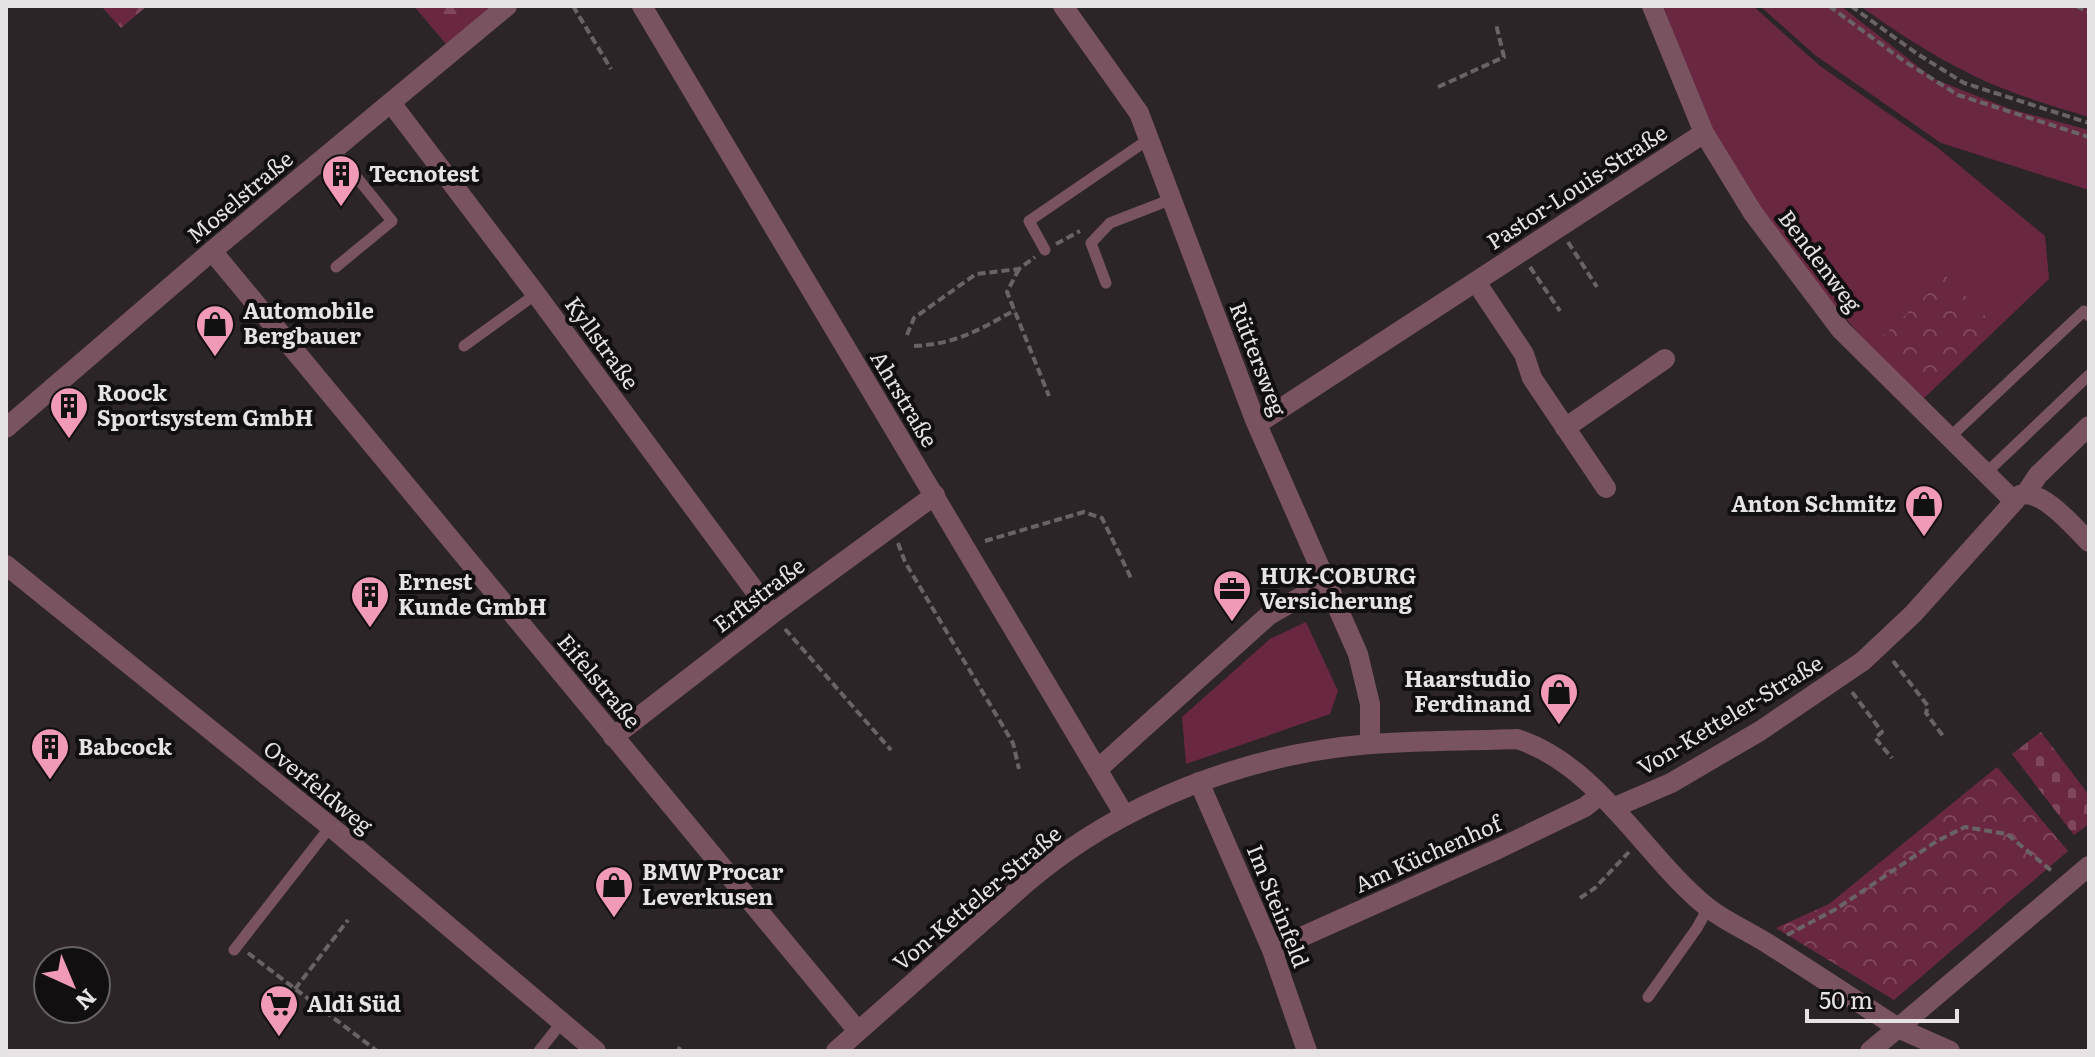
<svg xmlns="http://www.w3.org/2000/svg" width="2095" height="1057" font-family="Literata,serif">
<style>
.grass{fill:#6a2742}
.forest{fill:url(#forest-firs)}
.cemetery{fill:url(#cemetery-stones)}
.park{fill:url(#park-crowns)}
.lines{fill:none;stroke-linecap:round;stroke-linejoin:round}
.path{stroke:#6a6365;stroke-width:4;stroke-dasharray:8 4;stroke-linecap:butt}
.service{stroke:#79535f;stroke-width:11}
.minor{stroke:#79535f;stroke-width:20}
.tertiary{stroke:#79535f;stroke-width:20}
.labels{text-anchor:middle;stroke-width:8;stroke-linejoin:round;paint-order:stroke}
.poi-label{font-size:22px;font-weight:bold;fill:#e7e2e4;stroke:#120f10;text-anchor:start}
.street-label{font-size:22px;fill:#e7e2e4;stroke:#120f10}
</style>
<defs>
<pattern id="forest-firs" width="22" height="20" patternUnits="userSpaceOnUse" patternTransform="scale(2)"><rect width="22" height="20" fill="#6a2742"/><path d="M5 1l3.5 6h-7zM16 11l3.5 6h-7z" fill="#7f465d"/></pattern>
<pattern id="cemetery-stones" width="16" height="16" patternUnits="userSpaceOnUse" patternTransform="scale(2)"><rect width="16" height="16" fill="#6a2742"/><path d="M2 7V4a2 2 0 0 1 4 0v3zM10 15v-3a2 2 0 0 1 4 0v3z" fill="#7f465d"/></pattern>
<pattern id="park-crowns" width="20" height="18" patternUnits="userSpaceOnUse" patternTransform="scale(2)"><rect width="20" height="18" fill="#6a2742"/><path d="M2 6a3 3 0 1 1 6 0M12 15a3 3 0 1 1 6 0" fill="none" stroke="#7f465d"/></pattern>
</defs>
<rect width="100%" height="100%" fill="#2c2527"/>
<path class="grass" d="M 1663,6 L 1753,6 L 1820,66 L 1938,148 L 2045,236 L 2049,279 L 1920,402 C 1843,318 1768,231 1713,131 C 1693,95 1679,45 1663,6 Z
M 1760,6 L 1841,6 L 1934,79 L 2010,109 L 2089,130 L 2089,190 L 1941,143 L 1815,55 Z
M 1860,6 L 2089,6 L 2089,117 C 2050,105 2008,93 1972,75 C 1932,55 1896,32 1860,6 Z
M 1306,622 L 1338,691 L 1330,714 L 1186,764 L 1182,717 L 1270,639 Z"/>
<path class="forest" d="M 101,6 L 147,6 L 121,28 Z
M 414,6 L 496,6 L 446,44 Z"/>
<path class="cemetery" d="M 2041,732 L 2089,795 L 2089,824 L 2074,835 L 2012,754 Z"/>
<path class="park" d="M 1946,276 L 1991,322 L 1921,390 L 1876,343 Z
M 1997,767 L 2068,851 L 1894,1000 L 1776,928 L 1829,904 Z"/>
<g class="lines">
<path class="path" d="M 573,6 L 611,69
M 1829,6 L 1904,61 L 1958,95 L 2089,137
M 1851,6 L 1916,53 L 1964,83 L 2089,123
M 2076,6 L 2089,12
M 1438,87 L 1504,57 L 1496,24
M 1568,242 L 1597,287
M 1056,244 L 1080,231
M 1530,267 L 1560,311
M 1019,269 L 1007,292 L 1049,396
M 907,335 L 914,318 L 976,274 L 1019,269 L 1035,257
M 914,346 C 956,344 979,330 1015,310
M 985,541 L 1084,512 L 1102,518 L 1131,578
M 898,543 L 905,562 L 1013,743 L 1019,769
M 785,629 L 891,750
M 1893,661 L 1928,706 L 1926,713 L 1943,736
M 1852,692 L 1882,732 L 1875,738 L 1892,758
M 1580,898 L 1595,888 L 1629,852
M 1787,935 L 1836,909 L 1937,841 L 1965,827 L 2007,834 L 2053,872
M 248,953 L 377,1051
M 295,989 L 348,920
M 678,1051 L 680,1047"/>
<path class="service" d="M 334,149 L 392,221 L 336,267
M 1045,250 L 1029,221 L 1149,139
M 1106,283 L 1091,243 L 1110,223 L 1172,199
M 464,346 L 536,294
M 1949,438 L 2084,311 L 2089,316
M 1985,474 L 2089,375
M 234,950 L 330,827
M 1648,997 L 1697,928 L 1708,908
M 539,1051 L 562,1022"/>
<path class="minor" d="M 642,6 L 1125,816
M 1063,6 L 1139,113 L 1255,420 L 1358,654 L 1370,704 L 1370,744
M 1652,6 L 1704,133 L 1753,213 L 1841,330 L 2013,500
M 391,103 L 536,294 L 772,614
M 212,251 L 858,1031
M 1476,282 L 1524,354 L 1532,378 L 1606,488
M 1257,424 L 1704,133
M 6,428 L 212,251 L 507,6
M 1565,428 L 1665,359
M 2026,493 L 2038,475 L 2089,426
M 613,737 L 772,614 L 935,495
M 1098,769 L 1269,615 L 1327,582
M 1199,782 L 1272,950 L 1307,1051
M 1272,950 L 1498,849 L 1585,807 L 1600,795
M 1870,1051 L 1898,1028 L 1950,1051"/>
<path class="tertiary" d="M 6,565 L 337,832 L 596,1051
M 1613,808 L 1671,783 L 1760,731 L 1863,661 L 1913,614 L 2020,495 C 2043,489 2074,527 2089,542
M 836,1051 L 1026,883 C 1121,802 1246,754 1371,744 C 1419,740 1469,741 1517,739 C 1598,765 1644,856 1707,907 C 1726,922 1750,932 1770,945 C 1813,972 1855,1000 1898,1028 L 2089,866"/>
</g>
<defs>
<g id="building-pin" transform="scale(2)"><path d="M0 17L-7.5 6A9.5 9.5 0 1 1 7.5 6Z" fill="#f09ab7" stroke="#120f10"/><path d="M-4-6H4V6H1V3H-1V6H-4ZM-2.5-4.3h1.7v1.8h-1.7ZM.8-4.3h1.7v1.8H.8ZM-2.5-1h1.7V.8h-1.7ZM.8-1h1.7V.8H.8Z" fill="#111"/></g>
<g id="shop-pin" transform="scale(2)"><path d="M0 17L-7.5 6A9.5 9.5 0 1 1 7.5 6Z" fill="#f09ab7" stroke="#120f10"/><path d="M-5-2.5h2.3a2.7 3.5 0 0 1 5.4 0H5L5.5 6h-11ZM-1.5-2.5h3a1.5 2.3 0 0 0-3 0Z" fill="#111"/></g>
<g id="office-pin" transform="scale(2)"><path d="M0 17L-7.5 6A9.5 9.5 0 1 1 7.5 6Z" fill="#f09ab7" stroke="#120f10"/><path d="M-6-3h4V-5.5h4V-3h4V5H-6ZM-1-4.5V-3h2v-1.5ZM-6 0V1H6V0Z" fill="#111"/></g>
<g id="supermarket-pin" transform="scale(2)"><path d="M0 17L-7.5 6A9.5 9.5 0 1 1 7.5 6Z" fill="#f09ab7" stroke="#120f10"/><path d="M-6-5.5h2.5l.6 2H6L4.5 2H-2.5L-4.4-4H-6ZM-1.5 3.2a1.3 1.3 0 1 0 .1 0ZM3 3.2a1.3 1.3 0 1 0 .1 0Z" fill="#111"/></g>
</defs>
<g fill-rule="evenodd">
<use href="#building-pin" x="341" y="174"/>
<use href="#shop-pin" x="215" y="324"/>
<use href="#building-pin" x="69" y="406"/>
<use href="#shop-pin" x="1924" y="504"/>
<use href="#office-pin" x="1232" y="589"/>
<use href="#building-pin" x="370" y="595"/>
<use href="#shop-pin" x="1559" y="692"/>
<use href="#building-pin" x="50" y="747"/>
<use href="#shop-pin" x="614" y="885"/>
<use href="#supermarket-pin" x="279" y="1004"/>
</g>
<g class="labels">
<g class="poi-label">
<text x="369" y="182">Tecnotest</text>
<text x="243" y="319">Automobile<tspan x="243" dy="25">Bergbauer</tspan></text>
<text x="97" y="401">Roock<tspan x="97" dy="25">Sportsystem GmbH</tspan></text>
<text x="1896" y="512" text-anchor="end">Anton Schmitz</text>
<text x="1260" y="584">HUK-COBURG<tspan x="1260" dy="25">Versicherung</tspan></text>
<text x="398" y="590">Ernest<tspan x="398" dy="25">Kunde GmbH</tspan></text>
<text x="1531" y="687" text-anchor="end">Haarstudio<tspan x="1531" dy="25">Ferdinand</tspan></text>
<text x="78" y="755">Babcock</text>
<text x="642" y="880">BMW Procar<tspan x="642" dy="25">Leverkusen</tspan></text>
<text x="307" y="1012">Aldi Süd</text>
</g>
<g class="street-label">
<text transform="translate(1577 187) rotate(-33)" y="8">Pastor-Louis-Straße</text>
<text transform="translate(240 197) rotate(-40)" y="8">Moselstraße</text>
<text transform="translate(1820 261) rotate(53)" y="8">Bendenweg</text>
<text transform="translate(602 343) rotate(54)" y="8">Kyllstraße</text>
<text transform="translate(1258 359) rotate(69)" y="8">Rüttersweg</text>
<text transform="translate(904 399) rotate(59)" y="8">Ahrstraße</text>
<text transform="translate(759 595) rotate(-37)" y="8">Erftstraße</text>
<text transform="translate(599 681) rotate(50)" y="8">Eifelstraße</text>
<text transform="translate(1730 715) rotate(-31)" y="8">Von-Ketteler-Straße</text>
<text transform="translate(318 787) rotate(39)" y="8">Overfeldweg</text>
<text transform="translate(1428 854) rotate(-24)" y="8">Am Küchenhof</text>
<text transform="translate(977 898) rotate(-40)" y="8">Von-Ketteler-Straße</text>
<text transform="translate(1278 906) rotate(68)" y="8">Im Steinfeld</text>
</g>
</g>
<rect width="2095" height="1057" fill="none" stroke="#e7e2e4" stroke-width="16"/>
<g transform="translate(72 985) rotate(136)"><circle r="38" fill="#120f10" stroke="#676365" stroke-width="2"/>
<path d="M0-6L14 30L0 20L-14 30Z" fill="#f09ab7"/>
<text y="-12" font-size="22" font-weight="bold" text-anchor="middle" fill="#e7e2e4">N</text>
</g>
<path d="M1807 1009v12h150v-12" fill="none" stroke="#e7e2e4" stroke-width="4"/>
<text x="1819" y="1009" font-size="24" fill="#e7e2e4" stroke="#120f10" stroke-width="6" paint-order="stroke">50 m</text>
</svg>
